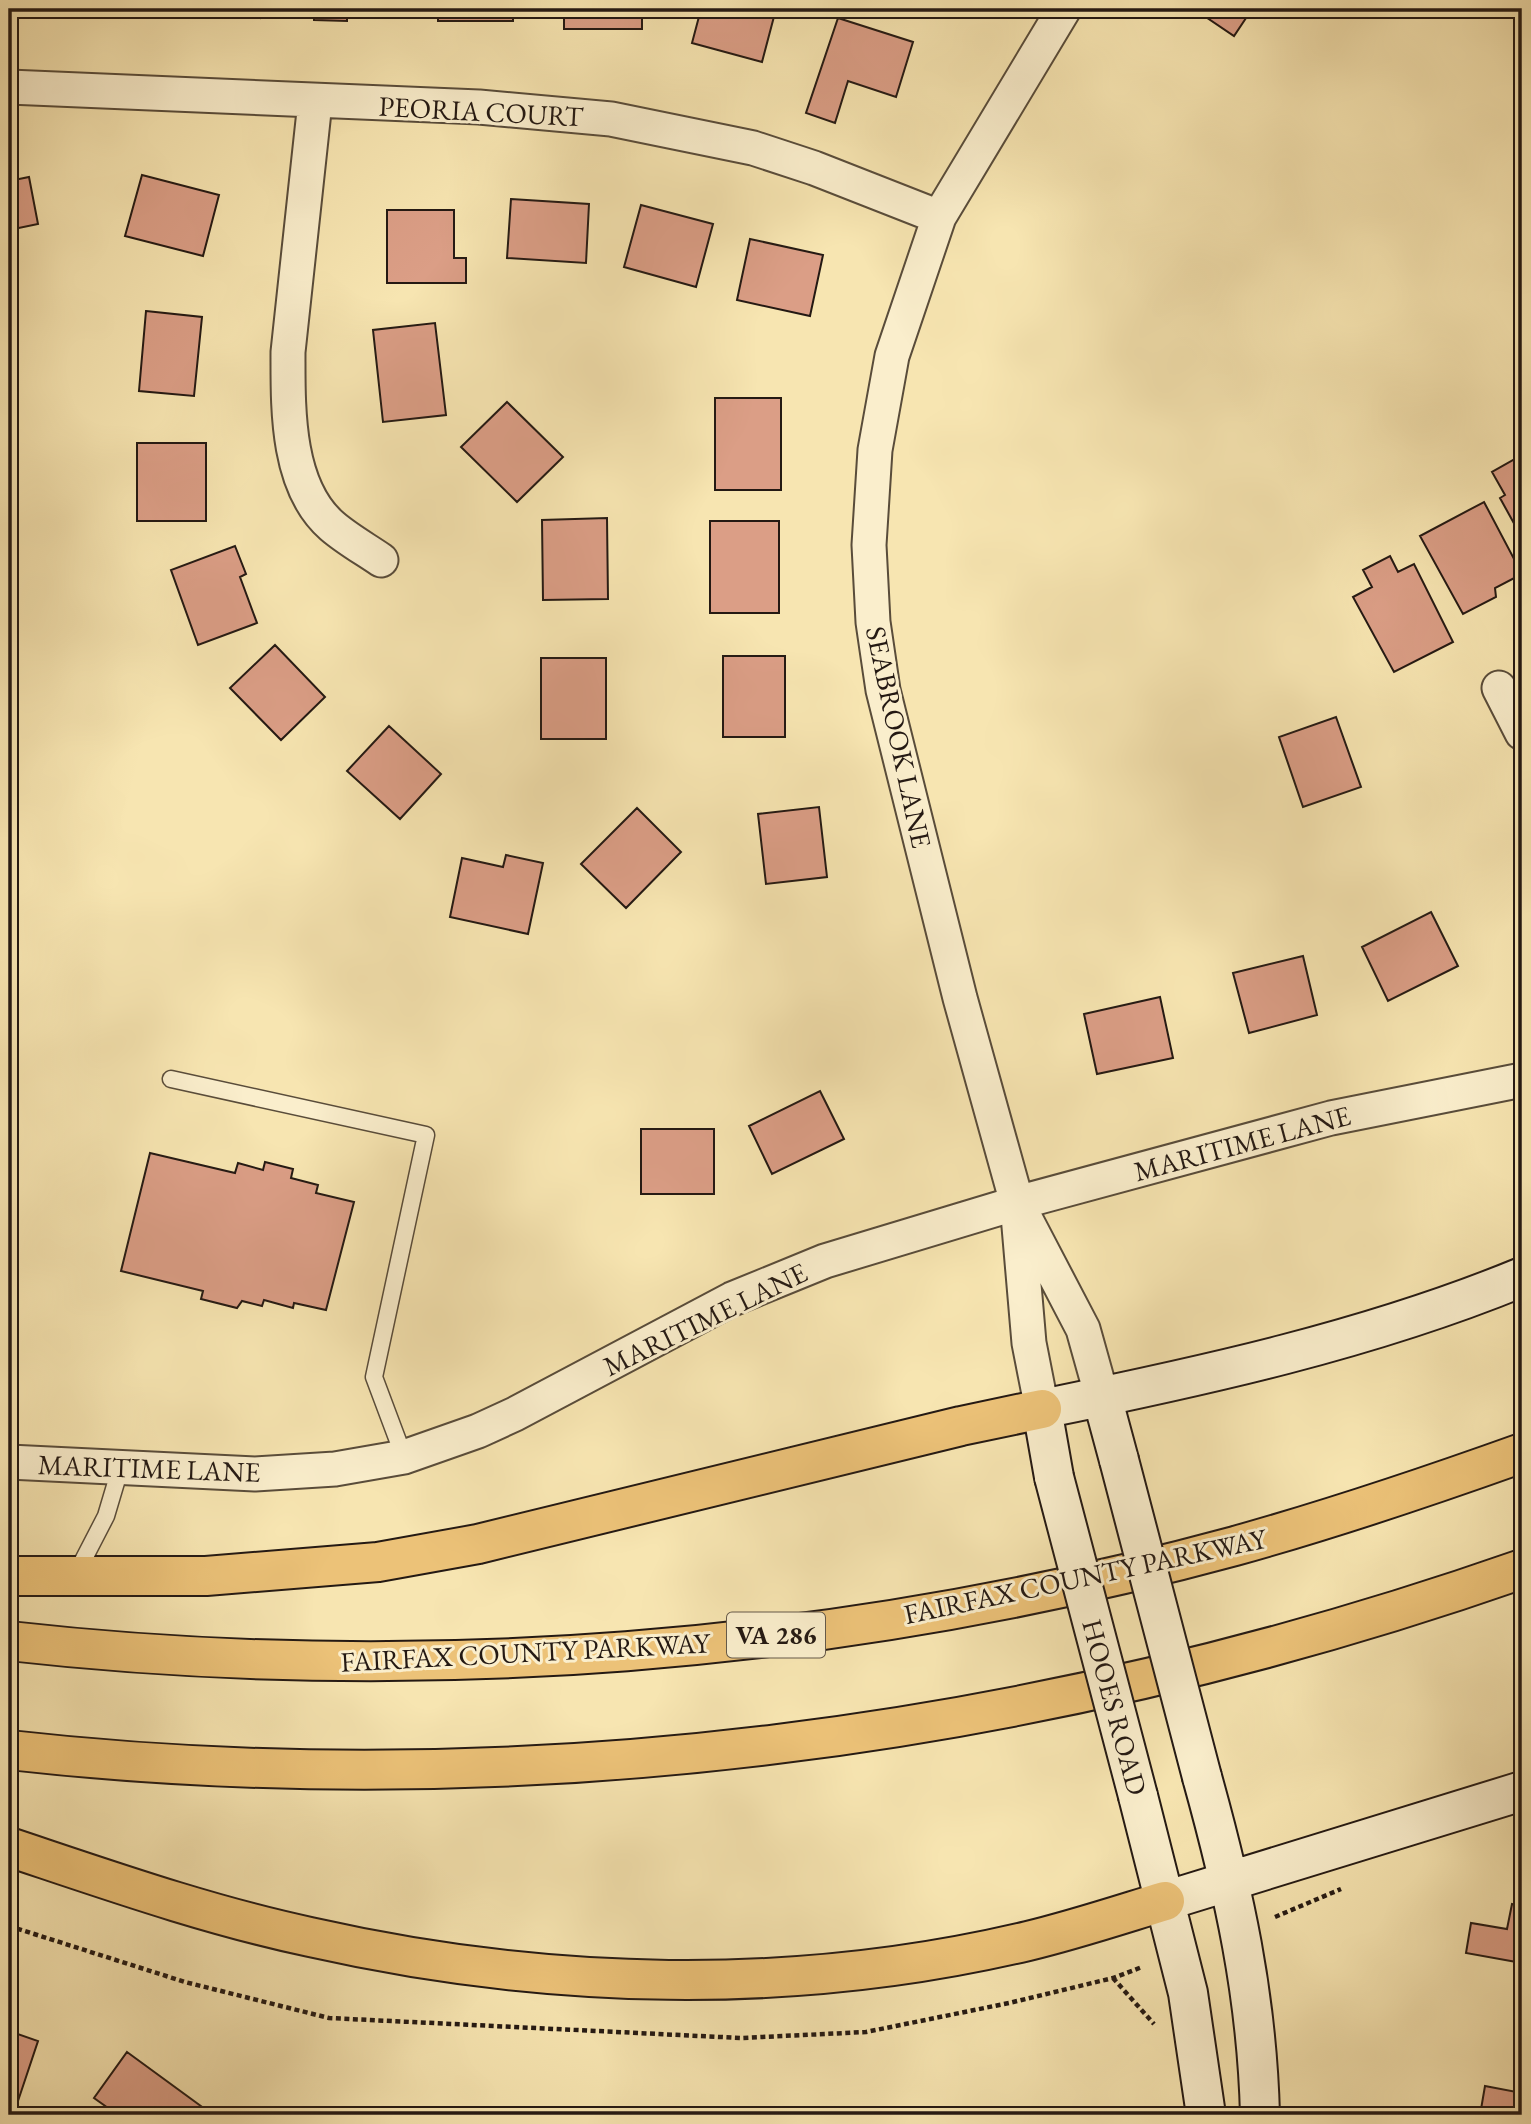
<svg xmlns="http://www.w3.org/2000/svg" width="1531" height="2124" font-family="'EB Garamond',serif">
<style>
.building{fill:#db9e86;stroke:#241913;stroke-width:2}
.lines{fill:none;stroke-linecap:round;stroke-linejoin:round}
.lane-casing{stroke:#594c3a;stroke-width:19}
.street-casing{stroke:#594c3a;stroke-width:37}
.secondary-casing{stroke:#241913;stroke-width:42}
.highway-casing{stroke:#241913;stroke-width:42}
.path{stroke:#241913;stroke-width:4.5;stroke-dasharray:5 3.5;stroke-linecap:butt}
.lane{stroke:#faeecc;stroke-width:16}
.street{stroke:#faeecc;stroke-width:33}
.secondary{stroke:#faeecc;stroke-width:38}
.highway{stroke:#ecc278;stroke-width:38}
.secondary-bridge-casing{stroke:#241913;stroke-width:42;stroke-linecap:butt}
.secondary-bridge{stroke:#faeecc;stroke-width:38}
.labels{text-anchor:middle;stroke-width:6;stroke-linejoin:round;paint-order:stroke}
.shield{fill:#faeecc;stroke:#64594a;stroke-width:2}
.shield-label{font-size:26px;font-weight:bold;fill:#241913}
.street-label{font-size:28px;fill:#241913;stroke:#faeecc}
</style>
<rect width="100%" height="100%" fill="#f7e5b1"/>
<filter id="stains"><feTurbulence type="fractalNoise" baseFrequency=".00286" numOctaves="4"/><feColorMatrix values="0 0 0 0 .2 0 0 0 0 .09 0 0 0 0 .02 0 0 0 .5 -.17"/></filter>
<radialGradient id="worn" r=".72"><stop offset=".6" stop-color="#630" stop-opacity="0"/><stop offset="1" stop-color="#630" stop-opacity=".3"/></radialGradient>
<path class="building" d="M 225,9 L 263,9 L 260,18 Z
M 314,9 L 347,9 L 347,21 L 314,20 Z
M 438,9 L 513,9 L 513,21 L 438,21 Z
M 564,9 L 642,9 L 642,29 L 564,29 Z
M 701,9 L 776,9 L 762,62 L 692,43 Z
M 1194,9 L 1252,9 L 1234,36 Z
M 838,18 L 913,42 L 896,97 L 848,81 L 835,123 L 806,113 Z
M 142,175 L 219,195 L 203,256 L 125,236 Z
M 29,177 L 38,224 L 9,230 L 9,181 Z
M 511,199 L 589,204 L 586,263 L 507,258 Z
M 641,205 L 713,224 L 696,287 L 624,267 Z
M 387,210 L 454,210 L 454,258 L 466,258 L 466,283 L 387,283 Z
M 750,239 L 823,255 L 810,316 L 737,300 Z
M 146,311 L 202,317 L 194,396 L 139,391 Z
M 435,323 L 446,415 L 383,422 L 373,330 Z
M 715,398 L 781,398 L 781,490 L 715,490 Z
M 507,402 L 563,457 L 517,502 L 461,447 Z
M 137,443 L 206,443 L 206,521 L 137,521 Z
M 1522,455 L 1522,538 L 1500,498 L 1505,495 L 1492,472 Z
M 1484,502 L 1522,574 L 1495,588 L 1496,597 L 1463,614 L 1420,536 Z
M 607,518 L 608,599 L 543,600 L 542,520 Z
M 710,521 L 779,521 L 779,613 L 710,613 Z
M 235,546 L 246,574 L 240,577 L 257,623 L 198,645 L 171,570 Z
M 1390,556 L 1398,572 L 1414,564 L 1453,642 L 1394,672 L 1353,597 L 1372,587 L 1363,570 Z
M 275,645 L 325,697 L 281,740 L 230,688 Z
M 723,656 L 785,656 L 785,737 L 723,737 Z
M 541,658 L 606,658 L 606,739 L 541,739 Z
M 1336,717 L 1361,787 L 1303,807 L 1279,737 Z
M 389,726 L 441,774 L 400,819 L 347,771 Z
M 819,807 L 827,877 L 766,884 L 758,814 Z
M 637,808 L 681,852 L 626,908 L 581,864 Z
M 506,855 L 543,863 L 528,934 L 450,917 L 462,858 L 503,867 Z
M 1431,912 L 1458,966 L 1388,1001 L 1362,947 Z
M 1303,956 L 1317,1015 L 1249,1033 L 1233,973 Z
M 1160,997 L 1173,1058 L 1097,1074 L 1084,1014 Z
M 820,1091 L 844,1139 L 772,1174 L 749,1126 Z
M 641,1129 L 714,1129 L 714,1194 L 641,1194 Z
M 150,1153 L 235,1173 L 238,1163 L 263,1170 L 265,1162 L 293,1169 L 291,1178 L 318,1185 L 316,1193 L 354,1202 L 326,1310 L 294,1303 L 293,1308 L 264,1300 L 262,1306 L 242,1301 L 237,1308 L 201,1299 L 203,1291 L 121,1271 Z
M 1512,1904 L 1522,1906 L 1522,1963 L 1466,1953 L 1471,1923 L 1507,1929 Z
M 9,2031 L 38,2041 L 18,2101 L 9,2097 Z
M 127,2052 L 209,2112 L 207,2115 L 118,2115 L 94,2098 Z
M 1485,2086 L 1522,2093 L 1522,2115 L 1480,2115 Z"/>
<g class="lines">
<g class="lane-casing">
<path id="lane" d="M 171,1079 L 426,1135 L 374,1377 L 404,1457
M 75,1576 L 106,1516 L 120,1469"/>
</g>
<g class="street-casing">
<path id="street" d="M 9,87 L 479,107 L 611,119 L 753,148 L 814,168 L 939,217
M 315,102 L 288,352 C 288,407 286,486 332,526 C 347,539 365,549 381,560
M 1499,688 L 1522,733
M 1025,1218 L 1083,1329 L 1102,1397
M 1042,1409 L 1029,1343 L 1017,1203 L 960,998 L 883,690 L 873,622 L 869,545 L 875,450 L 892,356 L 939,217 L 1064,9
M 9,1462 L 255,1474 L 335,1469 L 404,1457 L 478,1431 L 515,1414 L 732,1299 L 825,1261 L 1017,1203 L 1331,1118 L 1522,1080"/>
</g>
<g class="secondary-casing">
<path id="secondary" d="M 1102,1397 L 1119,1460
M 1054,1477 L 1042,1409 C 1203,1376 1369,1340 1522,1277
M 1202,1777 C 1234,1892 1257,1996 1260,2115
M 1138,1796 L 1188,1993 L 1206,2115
M 1165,1901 L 1522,1791"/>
</g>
<g class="highway-casing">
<path id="highway" d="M 9,1576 L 206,1576 L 378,1562 L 478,1544 L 961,1426 L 1042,1409
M 9,1641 C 419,1687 837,1654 1235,1546 C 1332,1519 1427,1487 1522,1453
M 9,1750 C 518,1807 1039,1738 1522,1569
M 9,1847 C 108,1880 207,1915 310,1937 C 545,1990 792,1997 1028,1941 C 1074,1930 1119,1915 1165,1901"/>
</g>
<path class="path" d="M 1275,1917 L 1341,1889
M 9,1926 L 185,1982 L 329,2018 L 741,2038 L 866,2032 L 1009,2003 L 1113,1978 L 1142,1967
M 1113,1978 L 1154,2024"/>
<use href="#lane" class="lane"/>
<use href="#street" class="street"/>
<use href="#secondary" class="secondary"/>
<use href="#highway" class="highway"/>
<g class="secondary-bridge-casing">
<path id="secondary-bridge" d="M 1119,1460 L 1202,1777
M 1054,1477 L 1138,1796"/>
</g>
<use href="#secondary-bridge" class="secondary-bridge"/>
</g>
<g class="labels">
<rect class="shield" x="727" y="1612.5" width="98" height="45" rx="5"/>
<g class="shield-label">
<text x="776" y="1644">VA 286</text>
</g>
<g class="street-label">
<text transform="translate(481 111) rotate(3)" y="10">PEORIA COURT</text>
<text transform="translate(899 737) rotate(78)" y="10">SEABROOK LANE</text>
<text transform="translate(1242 1143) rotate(-15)" y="10">MARITIME LANE</text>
<text transform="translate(705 1319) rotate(-26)" y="10">MARITIME LANE</text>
<text transform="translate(149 1468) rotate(2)" y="10">MARITIME LANE</text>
<text transform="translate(1085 1576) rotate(-12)" y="10">FAIRFAX COUNTY PARKWAY</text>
<text transform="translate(525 1652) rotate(-3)" y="10">FAIRFAX COUNTY PARKWAY</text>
<text transform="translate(1115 1707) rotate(75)" y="10">HOOES ROAD</text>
</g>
</g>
<rect width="1531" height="2124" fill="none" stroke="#f7e5b1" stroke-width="35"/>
<rect x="10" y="10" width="1510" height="2103" fill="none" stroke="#241913" stroke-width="3.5"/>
<rect x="18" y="18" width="1496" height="2089" fill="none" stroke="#241913" stroke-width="2"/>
<rect width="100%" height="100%" filter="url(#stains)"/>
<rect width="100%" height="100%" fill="url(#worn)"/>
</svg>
